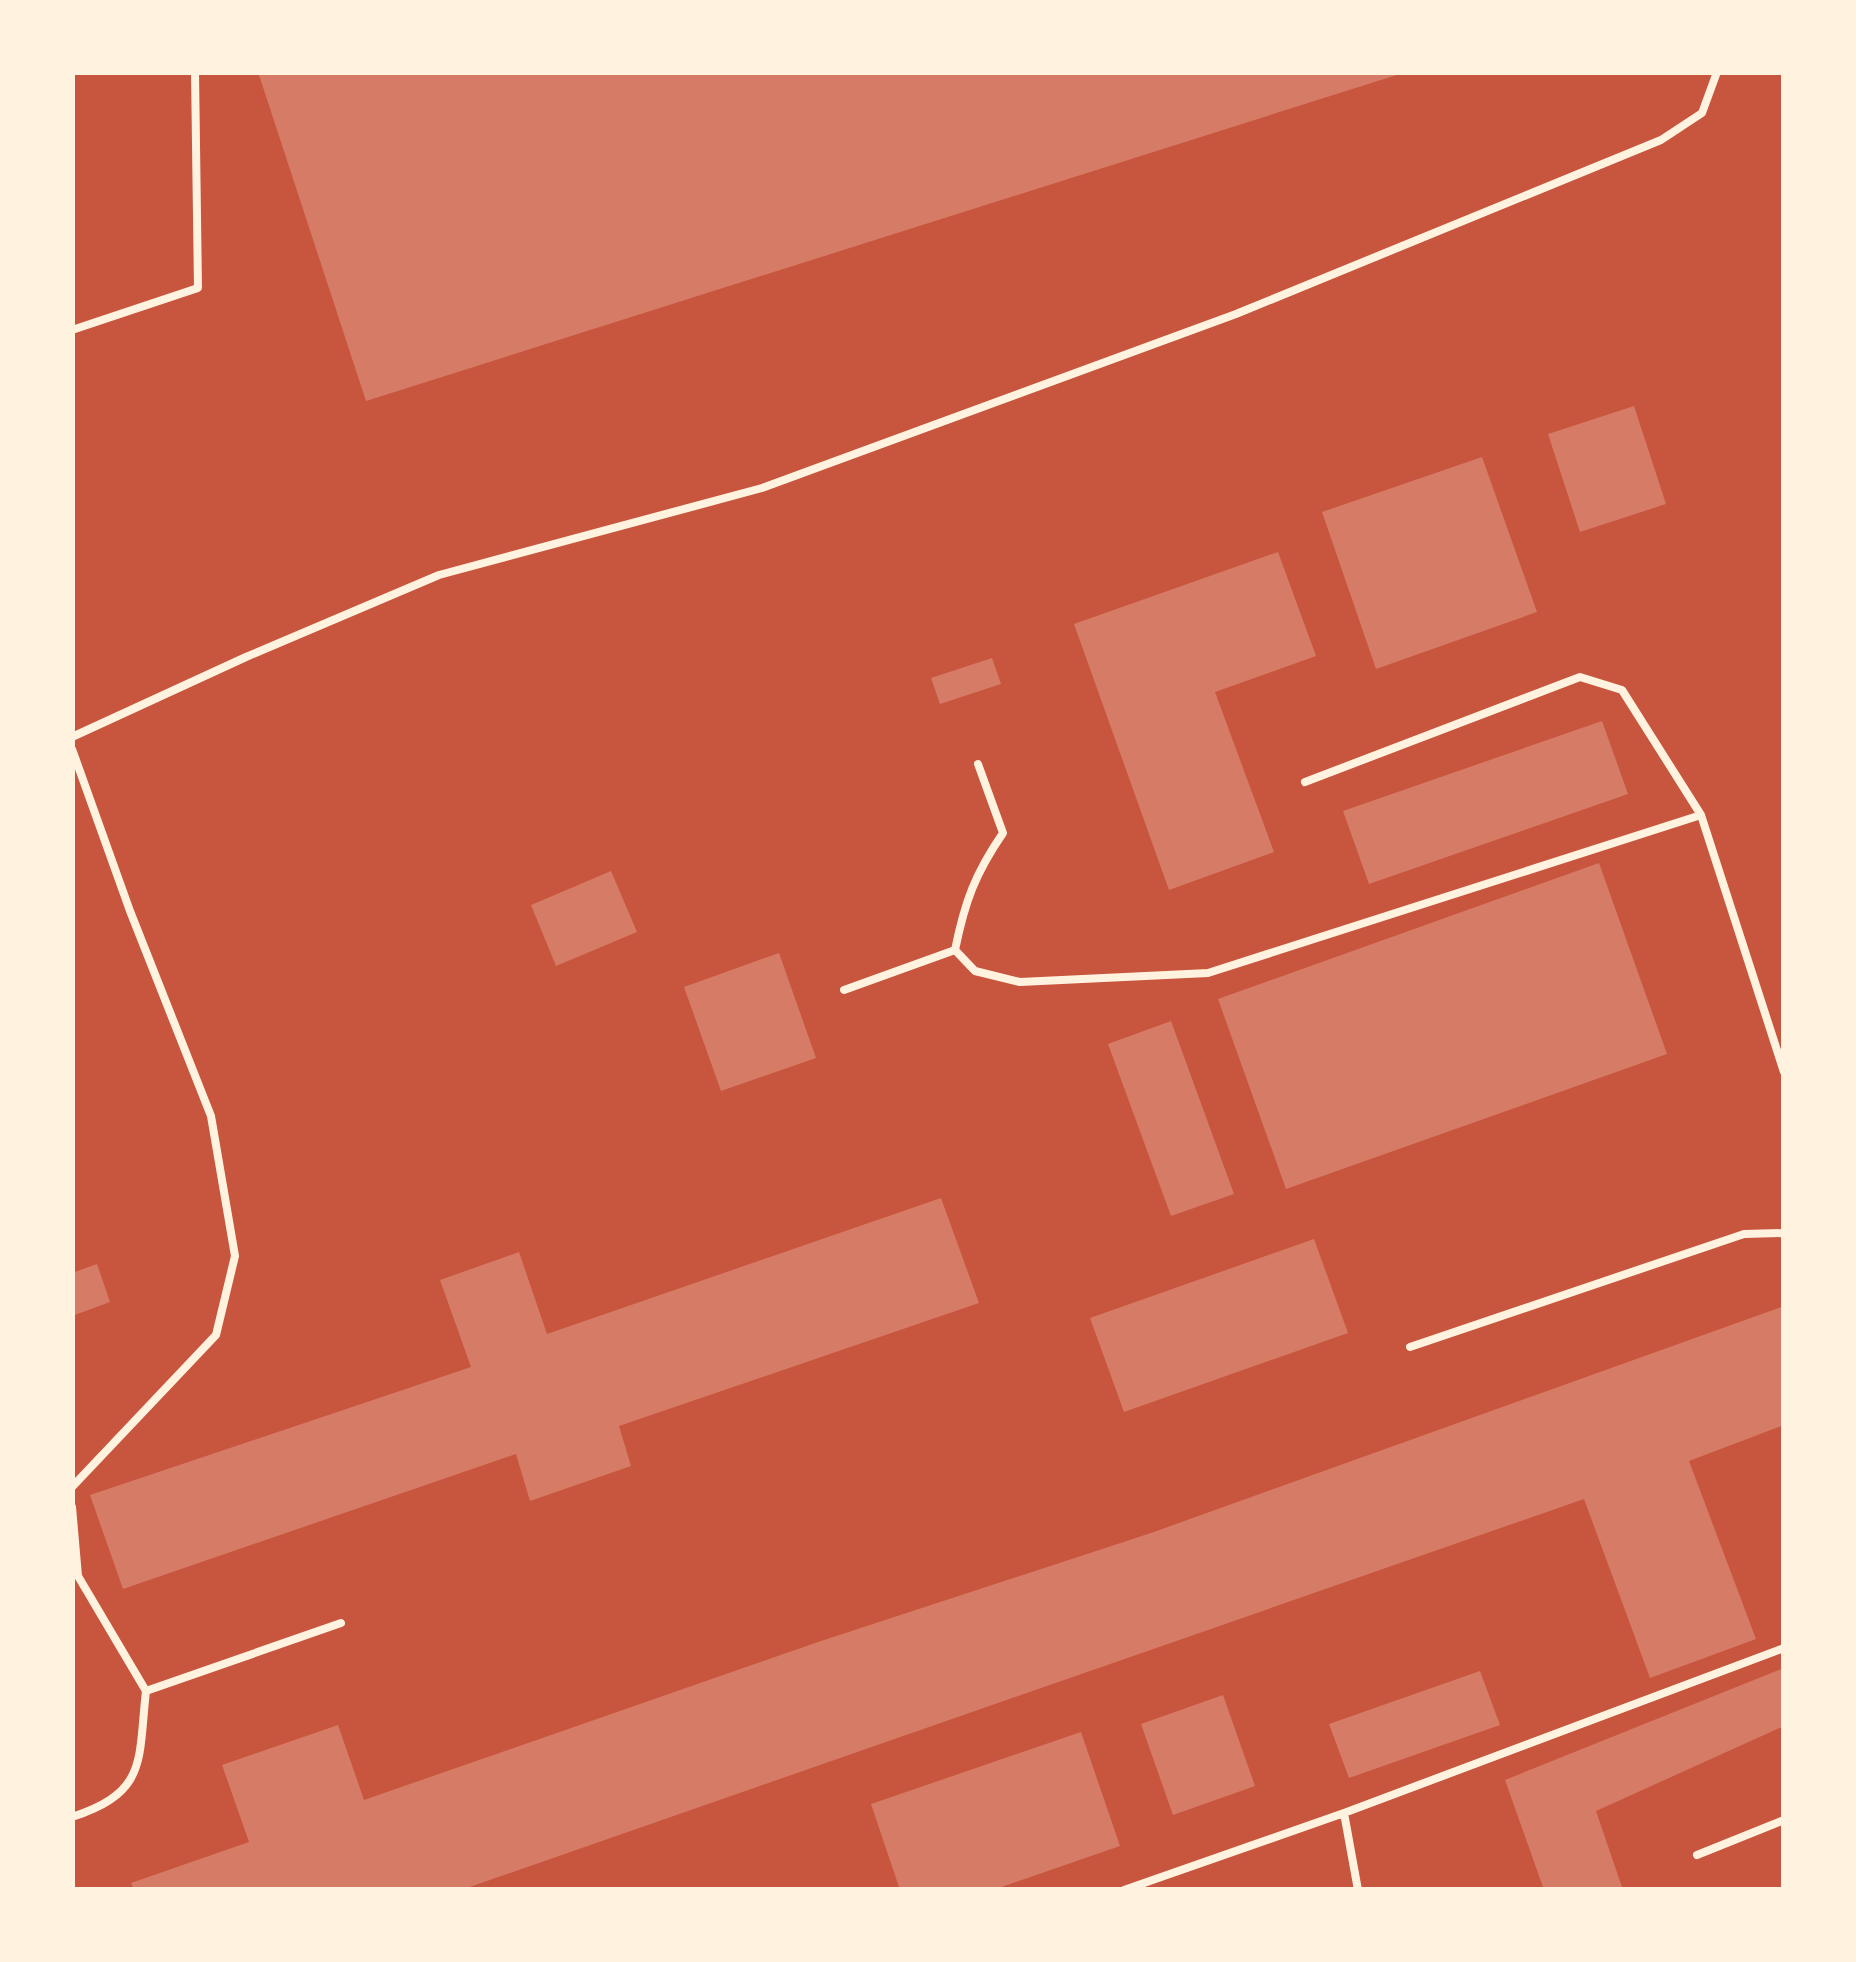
<svg xmlns="http://www.w3.org/2000/svg" width="1856" height="1962" font-family="Raleway,sans-serif">
<style>
.building{fill:#d67c66}
.lines{fill:none;stroke-linecap:round;stroke-linejoin:round}
.service{stroke:#fff3e0;stroke-width:8}
</style>
<rect width="100%" height="100%" fill="#c8553d"/>
<path class="building" d="M 258,72 L 1402,72 L 1403,73 L 366,401 Z
M 1634,406 L 1666,504 L 1580,532 L 1548,434 Z
M 1482,457 L 1537,612 L 1376,669 L 1322,512 Z
M 1278,552 L 1316,656 L 1215,692 L 1274,852 L 1169,890 L 1074,624 Z
M 992,658 L 1001,684 L 940,704 L 931,678 Z
M 1602,721 L 1628,794 L 1369,884 L 1343,811 Z
M 1599,863 L 1667,1054 L 1286,1189 L 1218,999 Z
M 611,871 L 637,932 L 556,966 L 531,905 Z
M 779,953 L 816,1058 L 721,1091 L 684,987 Z
M 1171,1021 L 1234,1194 L 1171,1216 L 1108,1044 Z
M 941,1198 L 979,1303 L 619,1426 L 631,1466 L 530,1501 L 516,1454 L 123,1589 L 90,1495 L 471,1367 L 440,1280 L 519,1252 L 547,1334 Z
M 1314,1239 L 1348,1333 L 1124,1412 L 1090,1318 Z
M 97,1264 L 110,1302 L 72,1316 L 72,1273 Z
M 1784,1306 L 1784,1425 L 1689,1461 L 1756,1639 L 1650,1678 L 1584,1499 L 461,1890 L 134,1890 L 131,1883 L 249,1842 L 222,1765 L 338,1725 L 364,1800 L 821,1641 L 1151,1533 Z
M 1784,1668 L 1784,1726 L 1596,1811 L 1623,1890 L 1544,1890 L 1505,1780 Z
M 1480,1671 L 1500,1725 L 1349,1778 L 1329,1724 Z
M 1223,1695 L 1255,1786 L 1173,1815 L 1141,1724 Z
M 1081,1732 L 1120,1846 L 993,1890 L 900,1890 L 871,1804 Z"/>
<g class="lines">
<path class="service" d="M 72,330 L 198,288 L 195,72
M 72,737 L 246,657 L 439,575 L 762,488 L 1236,314 L 1661,140 L 1702,113 L 1717,72
M 72,749 L 130,911 L 211,1116 L 235,1256 L 216,1335 L 72,1487
M 978,764 L 1003,833 C 975,874 965,901 955,950 L 975,971 L 1020,982 L 1208,973 L 1701,815
M 1305,782 L 1580,677 L 1622,690 L 1701,815 L 1784,1072
M 844,990 L 955,950
M 1410,1347 L 1744,1234 L 1784,1233
M 72,1507 L 78,1576 L 146,1691
M 1344,1813 L 1358,1890
M 72,1817 C 148,1792 138,1761 146,1691 L 341,1623
M 1697,1855 L 1784,1820
M 1124,1890 L 1344,1813 L 1784,1648"/>
</g>
<rect width="1856" height="1962" fill="none" stroke="#fff3e0" stroke-width="150"/>
</svg>
